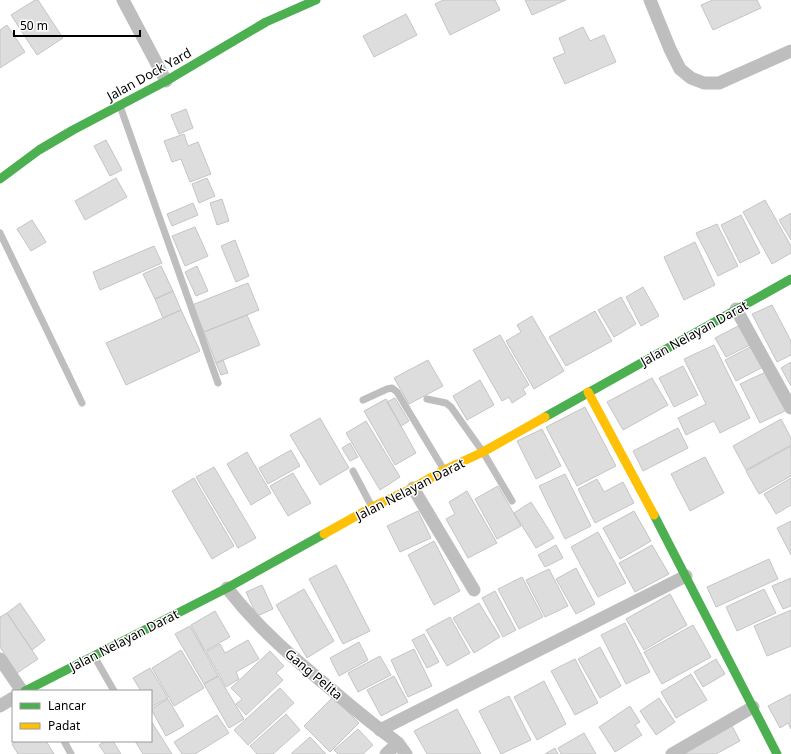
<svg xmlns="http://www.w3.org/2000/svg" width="791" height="754" font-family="'Noto Sans',sans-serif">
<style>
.building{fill:#ddd;stroke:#c5c5c5}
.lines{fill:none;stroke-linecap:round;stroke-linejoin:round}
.lane{stroke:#bebebe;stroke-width:7}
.street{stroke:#bebebe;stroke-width:13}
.fast{stroke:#4caf50;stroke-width:9}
.slow{stroke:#ffc107;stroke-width:9}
.labels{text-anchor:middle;stroke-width:3;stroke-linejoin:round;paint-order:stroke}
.street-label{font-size:13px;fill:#000;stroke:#fff}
</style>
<rect width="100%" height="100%" fill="#fff"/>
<path class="building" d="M 35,0 L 38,0 L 63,38 L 37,55 L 11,15 Z
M 443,0 L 495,0 L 500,10 L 450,35 L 435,4 Z
M 525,0 L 566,0 L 532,15 Z
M 713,0 L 757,0 L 761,8 L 713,30 L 701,5 Z
M 406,14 L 417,35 L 374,57 L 363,36 Z
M 7,25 L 25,52 L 0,68 L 0,30 Z
M 583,27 L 590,41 L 604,35 L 616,62 L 565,84 L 553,58 L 565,53 L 559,38 Z
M 186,109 L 193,128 L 179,134 L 171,115 Z
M 184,134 L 188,146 L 198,142 L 211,174 L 190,182 L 181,159 L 172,162 L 164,141 Z
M 106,140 L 122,170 L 110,176 L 94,146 Z
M 116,178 L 127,197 L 85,220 L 75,201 Z
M 207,178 L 215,196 L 199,203 L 192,184 Z
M 222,199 L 229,221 L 217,225 L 210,203 Z
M 765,200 L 791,246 L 791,253 L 772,264 L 743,212 Z
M 193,203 L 198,215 L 172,226 L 167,214 Z
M 791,213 L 791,240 L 779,220 Z
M 741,215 L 760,253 L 740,263 L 721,225 Z
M 32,220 L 46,242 L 31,251 L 17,229 Z
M 717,224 L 738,266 L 718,276 L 696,233 Z
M 195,227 L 208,256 L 185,266 L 172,236 Z
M 235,240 L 249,276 L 236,282 L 221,246 Z
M 695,242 L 715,285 L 684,300 L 664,257 Z
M 154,246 L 162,263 L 100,290 L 93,272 Z
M 161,266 L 173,291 L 155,299 L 143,274 Z
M 197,266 L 208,291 L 196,296 L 185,272 Z
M 248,283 L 259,310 L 204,332 L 192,305 Z
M 643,287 L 659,316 L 641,326 L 626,297 Z
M 173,291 L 181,310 L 163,318 L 155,299 Z
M 621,297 L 636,324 L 614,337 L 598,310 Z
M 772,305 L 791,341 L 791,355 L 777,362 L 752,314 Z
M 181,310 L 200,351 L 126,385 L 106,343 Z
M 595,311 L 612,341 L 566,366 L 549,337 Z
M 247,315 L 260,345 L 216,363 L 204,332 Z
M 532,316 L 564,371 L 534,389 L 506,341 L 521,332 L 517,325 Z
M 740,325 L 750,345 L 726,357 L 715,338 Z
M 500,335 L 529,385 L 523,389 L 526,394 L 512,403 L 509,397 L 502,401 L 473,350 Z
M 714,345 L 750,418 L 720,433 L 714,421 L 686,435 L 678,418 L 706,404 L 684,359 Z
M 752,346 L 763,367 L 736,381 L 725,360 Z
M 223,360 L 228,373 L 221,375 L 216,363 Z
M 428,360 L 443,386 L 409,404 L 394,378 Z
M 791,362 L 791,386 L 781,368 Z
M 683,366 L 698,395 L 674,407 L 659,378 Z
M 768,371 L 787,410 L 760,423 L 740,384 Z
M 652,378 L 668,405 L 623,430 L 607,402 Z
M 480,380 L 494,405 L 467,420 L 453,396 Z
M 395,398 L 409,421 L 401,426 L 387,402 Z
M 386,399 L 416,453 L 395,465 L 364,411 Z
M 585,407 L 616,466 L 577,486 L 546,427 Z
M 320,418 L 349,468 L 320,485 L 290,435 Z
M 781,419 L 791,438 L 791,445 L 746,470 L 733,446 Z
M 366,421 L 400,477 L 380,490 L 346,433 Z
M 678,428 L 688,448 L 643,471 L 633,451 Z
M 542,429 L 561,466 L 536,479 L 517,441 Z
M 350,443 L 358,457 L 350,461 L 342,448 Z
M 791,446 L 791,476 L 759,494 L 746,471 Z
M 291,450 L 300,466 L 268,484 L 259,468 Z
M 247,452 L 271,493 L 251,505 L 227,464 Z
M 705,457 L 724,493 L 690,511 L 671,474 Z
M 214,467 L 256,538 L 238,548 L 196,477 Z
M 293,473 L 311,503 L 288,516 L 270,486 Z
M 565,474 L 591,526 L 565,539 L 539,486 Z
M 194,478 L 234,546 L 212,559 L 172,491 Z
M 791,478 L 791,505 L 776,514 L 764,494 Z
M 597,479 L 604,492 L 623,482 L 634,503 L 595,523 L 578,489 Z
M 498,486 L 521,526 L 497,539 L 475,499 Z
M 467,491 L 497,543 L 468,558 L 446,519 L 455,514 L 449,502 Z
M 531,502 L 554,538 L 536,548 L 514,513 Z
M 418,511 L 431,538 L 400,552 L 387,526 Z
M 634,511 L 651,541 L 620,559 L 603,528 Z
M 791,521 L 791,555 L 777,528 Z
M 598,532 L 626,583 L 598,597 L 571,547 Z
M 434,541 L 460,591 L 434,605 L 408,555 Z
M 556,545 L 563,558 L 545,567 L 538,555 Z
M 652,545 L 669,574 L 635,592 L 619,563 Z
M 769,559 L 778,579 L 716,607 L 707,587 Z
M 336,565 L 370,631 L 343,644 L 309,579 Z
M 576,568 L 595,604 L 576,614 L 556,579 Z
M 549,569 L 568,606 L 545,617 L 526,580 Z
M 522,577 L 543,617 L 519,629 L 498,589 Z
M 791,578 L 791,606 L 783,609 L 772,586 Z
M 262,585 L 273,609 L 257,616 L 246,592 Z
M 304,589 L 334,641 L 307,658 L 276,605 Z
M 764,589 L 776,613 L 737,631 L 726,607 Z
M 495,591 L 516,630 L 503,637 L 482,598 Z
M 670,594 L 687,625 L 644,650 L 626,619 Z
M 20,603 L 45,640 L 32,650 L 7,613 Z
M 479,603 L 500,637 L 474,653 L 453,618 Z
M 791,610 L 791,646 L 767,656 L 754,626 Z
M 215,611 L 230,637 L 205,651 L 191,625 Z
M 7,613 L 38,659 L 17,673 L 0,647 L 0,617 Z
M 450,617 L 470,653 L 447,666 L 426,630 Z
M 625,623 L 650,672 L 626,684 L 601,635 Z
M 693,625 L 711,657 L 662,684 L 644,652 Z
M 190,626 L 218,676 L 204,684 L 175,634 Z
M 424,634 L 439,662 L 427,668 L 412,640 Z
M 248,640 L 259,659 L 236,672 L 239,679 L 226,687 L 206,652 L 220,644 L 225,653 Z
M 359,642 L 368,660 L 339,676 L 330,658 Z
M 600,647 L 621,686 L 600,698 L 578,659 Z
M 414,649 L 432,686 L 408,697 L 391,660 Z
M 181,650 L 204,688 L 174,706 L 152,668 Z
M 270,651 L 284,666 L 276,673 L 283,680 L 246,715 L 236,704 L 242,699 L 231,688 Z
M 380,656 L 391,675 L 358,692 L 348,673 Z
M 575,659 L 598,703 L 575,715 L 551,671 Z
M 716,659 L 725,674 L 703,687 L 694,672 Z
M 150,668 L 168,698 L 151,707 L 151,691 L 141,691 L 133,678 Z
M 691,674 L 707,700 L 676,718 L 661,692 Z
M 218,676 L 244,719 L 229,728 L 204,684 Z
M 394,676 L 408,702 L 381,716 L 367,690 Z
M 544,681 L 566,724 L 537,740 L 514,697 Z
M 280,688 L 294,703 L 248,745 L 234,730 Z
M 791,694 L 791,729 L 788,723 L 780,728 L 768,706 Z
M 509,696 L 531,740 L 501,754 L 479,711 Z
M 333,697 L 359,723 L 330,752 L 304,726 Z
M 659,698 L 675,722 L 656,735 L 640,711 Z
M 168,699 L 184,726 L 166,736 L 151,709 Z
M 630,706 L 640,722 L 635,725 L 642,735 L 615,752 L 599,727 Z
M 457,709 L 481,754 L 427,754 L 414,731 Z
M 286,714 L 300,730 L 273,754 L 257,754 L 250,746 Z
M 217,715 L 229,733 L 195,754 L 182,754 L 174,742 Z
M 151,721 L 172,754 L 143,754 L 135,741 L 151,741 Z
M 731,724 L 740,741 L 716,754 L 678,754 Z
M 358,729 L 373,745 L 363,754 L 338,754 L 334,750 Z
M 584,733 L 596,754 L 561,754 L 558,748 Z
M 310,737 L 326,754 L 292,754 L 292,753 Z
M 17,741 L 46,741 L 54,754 L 18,754 L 12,744 Z
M 106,741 L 113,741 L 121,754 L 105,754 L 99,745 Z
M 555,748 L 558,754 L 545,754 Z"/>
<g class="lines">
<path class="lane" d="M 120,106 L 218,383
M 0,233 L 82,403
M 427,399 L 446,403 L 451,407 L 483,452 L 512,501
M 363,400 L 387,389 L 392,388 L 397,392 L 444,470
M 353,471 L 372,507
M 94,656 L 114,691
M 64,741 L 71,754"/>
<path class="street" d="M 123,0 L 166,81
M 650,0 L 670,49 L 680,69 L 691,78 L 704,83 L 719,83 L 791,51
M 736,309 L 791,408
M 413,488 L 474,590
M 227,588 C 259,629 292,657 332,690 C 353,708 375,726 398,743 L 406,754
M 0,659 L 22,691
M 0,706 L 13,698
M 380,730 L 686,576
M 386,754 L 398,743
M 672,754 L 753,707"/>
<path class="fast" d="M 0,179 L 39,150 L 73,130 L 166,81 L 266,22 L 316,0
M 545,417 L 791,279
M 654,515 L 777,754
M 25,691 L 227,588 L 324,534"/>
<path class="slow" d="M 588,392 L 654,515
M 324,534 L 372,507 L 413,488 L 444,470 L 483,452 L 545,417"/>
</g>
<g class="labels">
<g class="street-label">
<text transform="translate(149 74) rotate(-29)" y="5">Jalan Dock Yard</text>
<text transform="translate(694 333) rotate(-29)" y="5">Jalan Nelayan Darat</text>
<text transform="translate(410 489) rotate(-27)" y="5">Jalan Nelayan Darat</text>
<text transform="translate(124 640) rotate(-27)" y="5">Jalan Nelayan Darat</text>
<text transform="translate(314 674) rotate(40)" y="5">Gang Pelita</text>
</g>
</g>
<rect x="12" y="690" width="140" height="52" fill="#ffffff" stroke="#999999"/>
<rect x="20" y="703" width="20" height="6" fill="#4caf50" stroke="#999999"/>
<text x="48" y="710" font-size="12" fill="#000000">Lancar</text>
<rect x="20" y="723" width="20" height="6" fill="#ffc107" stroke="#999999"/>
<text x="48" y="730" font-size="12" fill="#000000">Padat</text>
<path d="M14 30v6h126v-6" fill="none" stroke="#000000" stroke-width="2"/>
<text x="20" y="30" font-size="12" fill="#000000" stroke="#ffffff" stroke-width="3" paint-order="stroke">50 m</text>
</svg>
